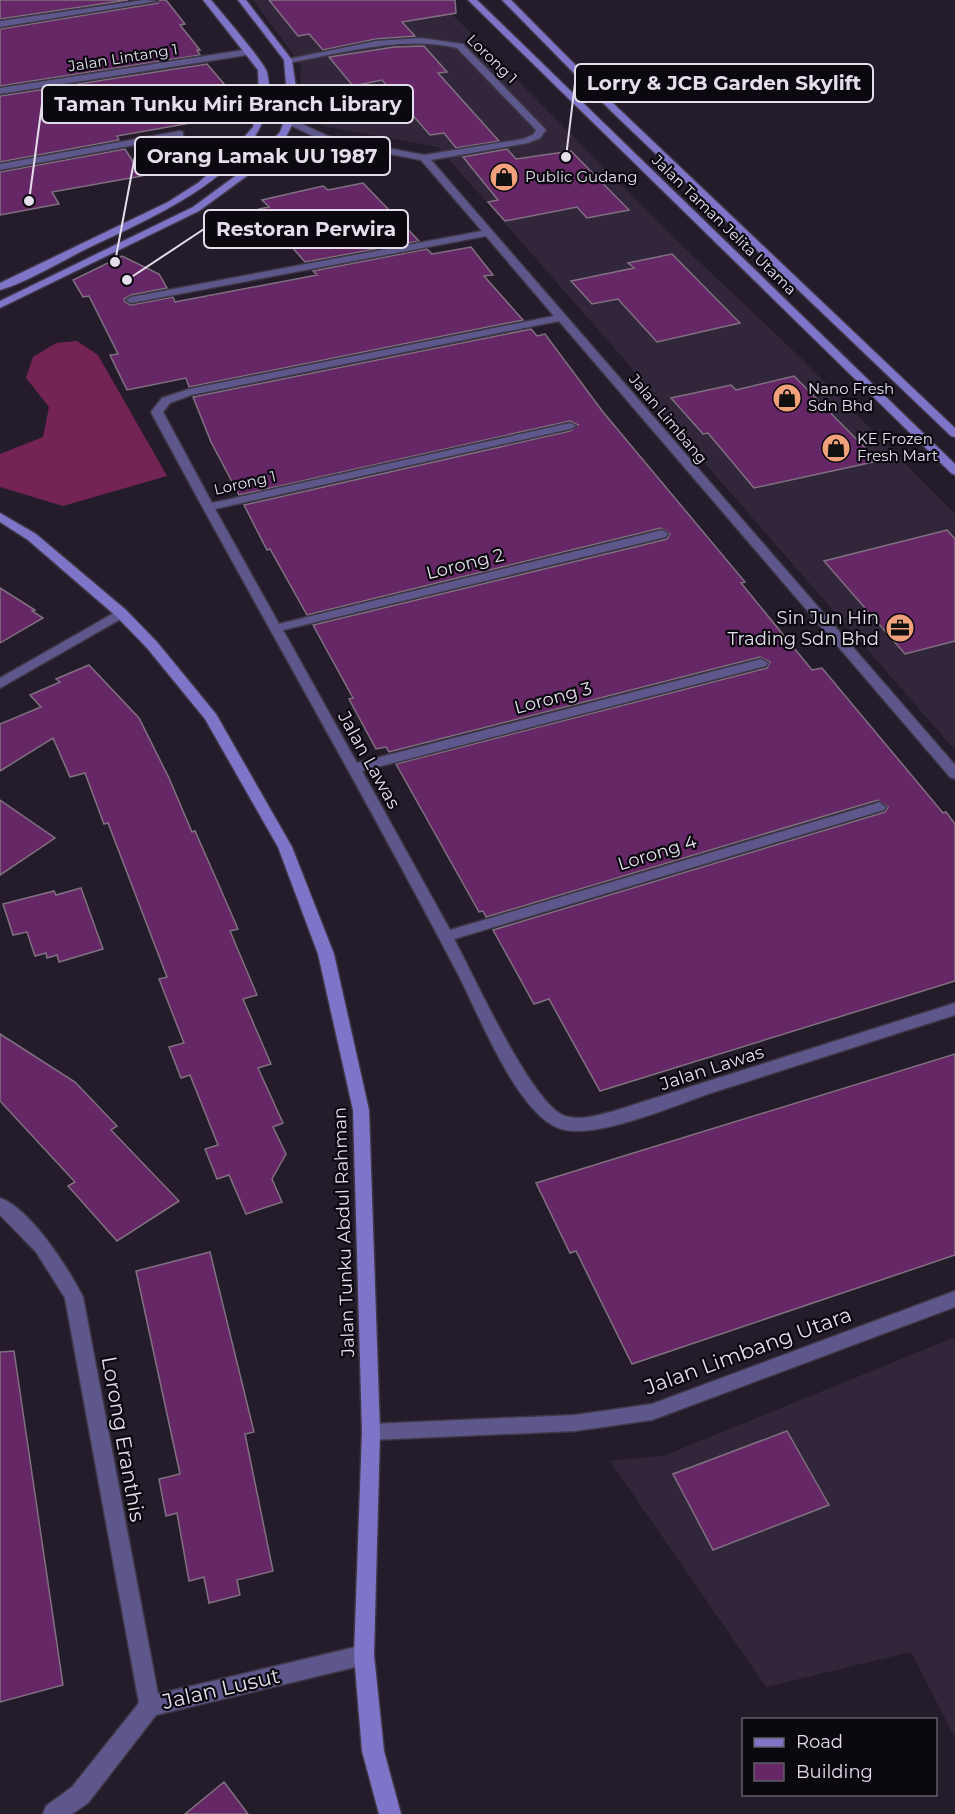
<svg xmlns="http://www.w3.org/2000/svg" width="955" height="1814" font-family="Montserrat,sans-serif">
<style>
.built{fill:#31263a}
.forest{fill:#732454}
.building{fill:#662766;stroke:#807180;stroke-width:1.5}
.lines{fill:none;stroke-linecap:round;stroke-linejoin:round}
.street-casing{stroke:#3f3746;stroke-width:3}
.secondary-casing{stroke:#3f3746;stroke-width:3}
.street{fill:#5d578b;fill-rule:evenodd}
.secondary{fill:#7f75c8;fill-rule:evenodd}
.labels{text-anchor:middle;stroke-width:4.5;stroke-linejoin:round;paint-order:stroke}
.far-street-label{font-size:15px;fill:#e3dee9;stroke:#0b080f}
.far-poi-label{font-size:15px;fill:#e3dee9;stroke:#0b080f;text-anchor:start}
.street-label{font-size:18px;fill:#e3dee9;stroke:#0b080f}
.poi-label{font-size:18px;fill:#e3dee9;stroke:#0b080f;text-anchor:end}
.near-street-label{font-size:21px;fill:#e3dee9;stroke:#0b080f}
.leader{fill:none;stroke:#e3dee9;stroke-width:2}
.callout-dot{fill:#e3dee9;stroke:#0b080f;stroke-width:2}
.callout{fill:#0b080f;stroke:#e3dee9;stroke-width:2}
.callout-label{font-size:20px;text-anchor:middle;font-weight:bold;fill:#e3dee9}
</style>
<rect width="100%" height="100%" fill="#241c2b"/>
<path class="built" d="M 253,0 L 438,0 L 673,237 L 799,356 L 955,514 L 955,750 L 653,404 L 631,367 L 438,147 L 322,126 L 300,108 L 301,65 Z
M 955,1337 L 955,1738 L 911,1652 L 766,1687 L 610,1461 L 666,1455 Z"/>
<path class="forest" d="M 77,341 L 98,355 L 167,476 L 63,506 L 0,487 L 0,454 L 43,437 L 49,407 L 26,378 L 33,357 L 56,343 Z"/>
<path class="building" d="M 0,0 L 128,0 L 0,19 Z
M 160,0 L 166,0 L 185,24 L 180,25 L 200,50 L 197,50 L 200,55 L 0,86 L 0,29 L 158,3 Z
M 269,0 L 455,0 L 456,13 L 402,22 L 415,36 L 376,39 L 323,50 L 309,34 L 298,36 Z
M 424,46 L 447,72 L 438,73 L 499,141 L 456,148 L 444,133 L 430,135 L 382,80 L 353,86 L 329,57 L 394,47 Z
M 207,64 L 225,85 L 214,87 L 236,115 L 117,136 L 119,140 L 0,162 L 0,96 Z
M 125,149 L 142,176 L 52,192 L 59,204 L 0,215 L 0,172 Z
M 507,149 L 516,159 L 571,151 L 629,210 L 587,218 L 577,207 L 505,221 L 488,202 L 498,200 L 463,157 Z
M 363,183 L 419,241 L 305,262 L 259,209 L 269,207 L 262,200 L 323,186 L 328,190 Z
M 471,247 L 493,275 L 484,276 L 523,320 L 189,387 L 186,378 L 127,390 L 110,355 L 118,354 L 89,296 L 83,297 L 73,280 L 122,256 L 159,274 L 167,288 L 131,295 L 124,299 L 125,302 L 131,305 L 173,297 L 175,302 L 317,275 L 313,271 L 427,249 L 432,254 Z
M 672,254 L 740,323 L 657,342 L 618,299 L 592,304 L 571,281 L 634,268 L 628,263 Z
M 531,329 L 537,336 L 545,334 L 603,412 L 745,582 L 741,583 L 812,670 L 822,668 L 943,813 L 946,812 L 955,824 L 955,981 L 600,1091 L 549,999 L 534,1004 L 493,930 L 885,812 L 888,807 L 878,800 L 486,917 L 483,911 L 479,912 L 396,764 L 767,668 L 770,662 L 760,657 L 389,752 L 386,747 L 376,749 L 349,699 L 353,698 L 313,625 L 667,539 L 670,534 L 661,528 L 307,615 L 270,549 L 267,550 L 244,505 L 570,431 L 578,425 L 570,421 L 239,495 L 211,442 L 193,397 Z
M 794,376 L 878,461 L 754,488 L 708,433 L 703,434 L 671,398 L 731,385 L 736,390 Z
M 947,530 L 955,539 L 955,641 L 905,654 L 824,561 Z
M 0,588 L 35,610 L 32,611 L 43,618 L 0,643 Z
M 89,665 L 139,718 L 169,778 L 192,832 L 195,831 L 221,890 L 238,929 L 230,931 L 257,995 L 243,999 L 271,1064 L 258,1068 L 283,1123 L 273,1127 L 286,1154 L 272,1179 L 282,1202 L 246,1214 L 229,1175 L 217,1179 L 205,1149 L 218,1145 L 190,1075 L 181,1078 L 169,1047 L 184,1043 L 159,979 L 167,977 L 108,823 L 104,824 L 85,773 L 70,777 L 53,738 L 0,771 L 0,724 L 41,707 L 30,695 L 60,682 L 56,679 Z
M 0,800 L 55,838 L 0,875 Z
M 81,888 L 103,949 L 59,962 L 57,955 L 47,958 L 46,953 L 35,956 L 27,932 L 13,935 L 3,904 L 54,891 L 56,895 Z
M 0,1034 L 75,1082 L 117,1126 L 111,1130 L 179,1201 L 117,1241 L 68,1186 L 75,1182 L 0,1101 Z
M 955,1054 L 955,1255 L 632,1364 L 576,1251 L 570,1253 L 536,1183 Z
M 210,1252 L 254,1432 L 245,1434 L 273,1571 L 237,1580 L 240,1595 L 209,1603 L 204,1577 L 189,1581 L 177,1513 L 166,1516 L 159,1479 L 180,1474 L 136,1271 Z
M 14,1351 L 63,1685 L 0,1702 L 0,1352 Z
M 787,1431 L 829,1505 L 713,1550 L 673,1474 Z
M 224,1782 L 248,1814 L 185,1814 Z"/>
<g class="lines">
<g class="street-casing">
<path id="street" d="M 144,0 L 158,1 L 0,27 L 0,21 Z
M 421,38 L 463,44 L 546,130 L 540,138 L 528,143 L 431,160 L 955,765 L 955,779 L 950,777 L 559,321 L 191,395 L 170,403 L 163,412 L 212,503 L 570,423 L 576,426 L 570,429 L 215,509 L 279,624 L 662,530 L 668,534 L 666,537 L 283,630 L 357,763 L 761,659 L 768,663 L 766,666 L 362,771 L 450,930 L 874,804 L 879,802 L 886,807 L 884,810 L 454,939 C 473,974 532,1105 565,1116 C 580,1121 599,1115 614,1111 L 955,1003 L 955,1015 C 876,1040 797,1066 717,1091 C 679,1103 599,1140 561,1129 C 518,1116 479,1015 459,976 C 360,786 252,601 151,412 L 162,398 L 189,389 L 554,316 L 486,236 L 131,303 L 126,300 L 131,297 L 482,231 L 421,160 L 327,142 L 271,151 L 266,148 L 271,145 L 317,138 L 286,123 L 284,121 L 289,118 L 330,137 L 424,155 L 523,139 L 534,134 L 536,130 L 457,48 C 402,35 343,53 288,63 L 284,60 L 376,41 Z
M 250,49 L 254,52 L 253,54 L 0,94 L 0,88 Z
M 180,131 L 183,132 L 183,136 L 0,170 L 0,164 Z
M 121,609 L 127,613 L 126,616 L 0,688 L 0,678 Z
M 0,1198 C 30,1208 69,1269 83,1297 L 158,1694 L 364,1645 L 371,1648 L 374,1655 L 371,1662 L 364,1665 L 156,1715 L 88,1803 L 72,1814 L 43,1814 L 46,1806 L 72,1787 L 139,1703 L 65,1298 L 36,1252 L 0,1215 Z
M 955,1291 L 955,1307 L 652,1420 L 575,1431 L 371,1440 L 364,1438 L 362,1432 L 364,1426 L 371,1424 L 575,1415 L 652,1404 Z"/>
</g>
<g class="secondary-casing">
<path id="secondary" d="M 203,0 L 211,0 C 221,12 264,62 267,72 C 288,163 150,218 86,249 C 60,262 28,282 0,290 L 0,283 L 168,202 L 198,183 L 225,159 L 253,127 L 259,98 L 258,70 Z
M 238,0 L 246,0 L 292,60 L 297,95 L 294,121 L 287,135 L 255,170 L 199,211 L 0,308 L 0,301 L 193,207 L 249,166 L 280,132 L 284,121 L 287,95 L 284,60 Z
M 468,0 L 477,0 L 955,464 L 955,475 L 951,473 Z
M 502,0 L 511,0 L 618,108 L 955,428 L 955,437 L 951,436 L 612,112 Z
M 0,513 L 36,534 L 126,610 L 157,642 L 216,714 L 292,847 L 334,954 L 369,1110 L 380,1432 L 374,1655 L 384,1751 L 401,1814 L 379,1814 L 362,1751 L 354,1655 L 362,1432 L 353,1110 L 318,954 L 278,847 L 205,719 L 147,648 L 116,616 L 28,540 L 0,522 Z"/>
</g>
<use href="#street" class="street"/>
<use href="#secondary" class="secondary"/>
</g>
<defs>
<g id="shop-disc" transform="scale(1.5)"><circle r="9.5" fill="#f1a17b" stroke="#0b080f"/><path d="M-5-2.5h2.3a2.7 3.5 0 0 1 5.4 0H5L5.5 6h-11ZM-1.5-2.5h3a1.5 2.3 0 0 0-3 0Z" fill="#111"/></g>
<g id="office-disc" transform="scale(1.5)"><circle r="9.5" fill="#f1a17b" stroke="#0b080f"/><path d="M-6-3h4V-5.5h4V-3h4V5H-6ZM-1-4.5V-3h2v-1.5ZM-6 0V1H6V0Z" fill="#111"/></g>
</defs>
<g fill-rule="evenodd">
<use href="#shop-disc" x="504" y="177"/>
<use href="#shop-disc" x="787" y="398"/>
<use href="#shop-disc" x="836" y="448"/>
<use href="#office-disc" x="900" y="628"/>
</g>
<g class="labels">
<g class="far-street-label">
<text transform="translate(123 58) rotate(-9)" y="5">Jalan Lintang 1</text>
<text transform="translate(492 59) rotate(44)" y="5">Lorong 1</text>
<text transform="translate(724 225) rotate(44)" y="5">Jalan Taman Jelita Utama</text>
<text transform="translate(668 419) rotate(50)" y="5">Jalan Limbang</text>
<text transform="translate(245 483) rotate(-13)" y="5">Lorong 1</text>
</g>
<g class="far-poi-label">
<text x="525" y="182">Public Gudang</text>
<text x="808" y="394">Nano Fresh<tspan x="808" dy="17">Sdn Bhd</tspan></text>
<text x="857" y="444">KE Frozen<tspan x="857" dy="17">Fresh Mart</tspan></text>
</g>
<g class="street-label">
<text transform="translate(465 564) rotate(-14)" y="6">Lorong 2</text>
<text transform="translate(553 698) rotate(-15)" y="6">Lorong 3</text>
<text transform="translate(369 760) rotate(61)" y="6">Jalan Lawas</text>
<text transform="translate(657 853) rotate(-17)" y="6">Lorong 4</text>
<text transform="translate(712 1068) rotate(-18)" y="6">Jalan Lawas</text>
<text transform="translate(344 1232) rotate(-92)" y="6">Jalan Tunku Abdul Rahman</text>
</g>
<g class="poi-label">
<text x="879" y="624">Sin Jun Hin<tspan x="879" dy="21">Trading Sdn Bhd</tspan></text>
</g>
<g class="near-street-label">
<text transform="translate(748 1351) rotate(-20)" y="7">Jalan Limbang Utara</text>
<text transform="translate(123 1439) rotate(80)" y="7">Lorong Eranthis</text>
<text transform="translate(221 1689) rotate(-13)" y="7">Jalan Lusut</text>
</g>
</g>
<path class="leader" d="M566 157L575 83M29 201L42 104M115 262L135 156M127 280L204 229"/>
<g class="callout-dot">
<circle cx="566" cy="157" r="6"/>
<circle cx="29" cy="201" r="6"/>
<circle cx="115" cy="262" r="6"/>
<circle cx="127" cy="280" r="6"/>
</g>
<g class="callout">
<rect x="575" y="64" width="298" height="38" rx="6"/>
<rect x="42" y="85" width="371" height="38" rx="6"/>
<rect x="135" y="137" width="255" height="38" rx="6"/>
<rect x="204" y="210" width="204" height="38" rx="6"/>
</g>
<g class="callout-label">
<text x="724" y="90">Lorry &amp; JCB Garden Skylift</text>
<text x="228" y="111">Taman Tunku Miri Branch Library</text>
<text x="262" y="163">Orang Lamak UU 1987</text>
<text x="306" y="236">Restoran Perwira</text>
</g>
<rect x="742" y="1718" width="195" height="78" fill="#0b080f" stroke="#615e66" stroke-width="1.5"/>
<rect x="754" y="1738" width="30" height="9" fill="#7f75c8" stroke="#615e66" stroke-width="1.5"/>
<text x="796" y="1748" font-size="18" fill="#e3dee9">Road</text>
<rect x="754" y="1763" width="30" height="18" fill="#662766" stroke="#615e66" stroke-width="1.5"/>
<text x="796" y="1778" font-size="18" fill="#e3dee9">Building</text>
</svg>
